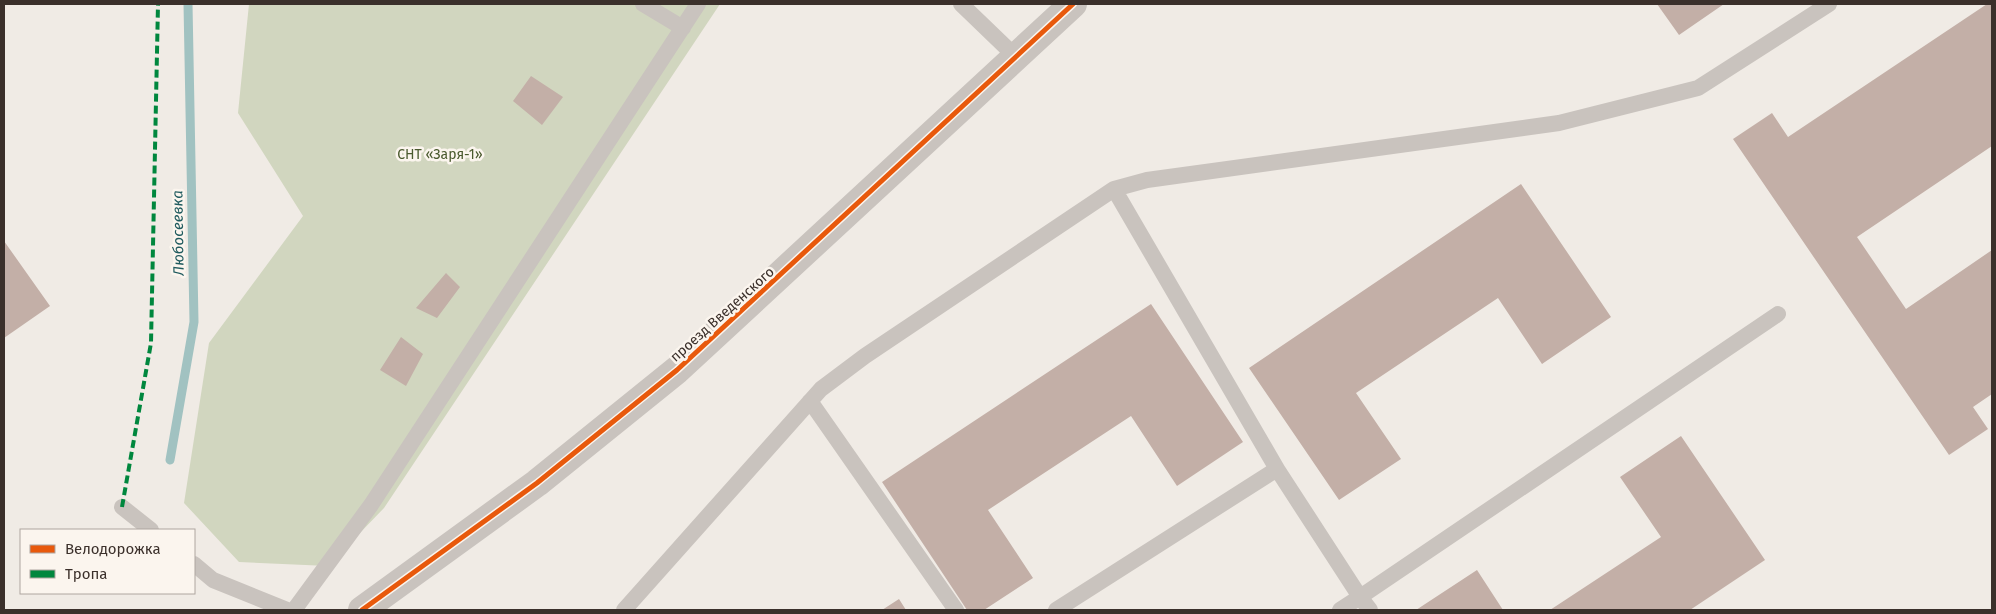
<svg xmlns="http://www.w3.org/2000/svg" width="1996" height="614" font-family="'Fira Sans',sans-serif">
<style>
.green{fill:#d1d6bf}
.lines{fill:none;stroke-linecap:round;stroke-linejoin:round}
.stream{stroke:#a1c2c1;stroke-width:9}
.building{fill:#c3afa7}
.service{stroke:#c9c3be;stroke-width:16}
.tertiary{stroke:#c9c3be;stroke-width:28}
.quiet{stroke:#00873e;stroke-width:4;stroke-dasharray:8 4;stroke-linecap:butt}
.cycleway-casing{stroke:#fbf5ee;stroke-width:8}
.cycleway{stroke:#e8590c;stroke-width:5}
.labels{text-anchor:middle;stroke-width:5;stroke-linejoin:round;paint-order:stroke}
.park-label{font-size:14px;fill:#4a5a2e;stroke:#fbf5ee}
.street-label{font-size:14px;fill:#3b302b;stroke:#fbf5ee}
.water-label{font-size:15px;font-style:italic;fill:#1f5a5e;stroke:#fbf5ee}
</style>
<rect width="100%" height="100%" fill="#f0ebe5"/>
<path class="green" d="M 249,4 L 720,4 L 384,508 L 328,566 L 239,562 L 184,503 L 209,343 L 303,216 L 238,113 Z"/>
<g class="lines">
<path class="stream" d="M 170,460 L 194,322 L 188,4"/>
</g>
<path class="building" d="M 1657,4 L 1724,4 L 1679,35 Z
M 1987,4 L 1992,4 L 1992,146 L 1857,237 L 1906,309 L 1992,250 L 1992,394 L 1973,407 L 1988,429 L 1949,455 L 1733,139 L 1772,113 L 1788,137 Z
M 531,76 L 563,97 L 542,125 L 513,101 Z
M 1521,184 L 1611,317 L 1542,364 L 1498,298 L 1356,393 L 1401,459 L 1339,500 L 1249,368 Z
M 4,241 L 50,306 L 4,338 Z
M 446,273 L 460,287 L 437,318 L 416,308 Z
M 1151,304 L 1243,442 L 1177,486 L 1131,416 L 988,510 L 1033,578 L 984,610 L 967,610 L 882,482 Z
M 401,337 L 423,354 L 406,386 L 380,370 Z
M 1681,436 L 1765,560 L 1690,610 L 1550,610 L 1661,537 L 1620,477 Z
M 1477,570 L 1503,610 L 1416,610 Z
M 899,599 L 906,610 L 882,610 Z"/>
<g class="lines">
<path class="service" d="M 643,4 L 683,28
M 961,4 L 1016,57
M 1114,189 L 1277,469
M 810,401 L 956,610
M 122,507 L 151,530
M 194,564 L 213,580 L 287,610
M 294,610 L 371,505 L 698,4
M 624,610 L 821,389 L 865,356 L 1114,189 L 1147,180 L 1559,123 L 1698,88 L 1829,4
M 1056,610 L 1277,469 L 1360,597 L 1778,314
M 1340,610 L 1360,597 L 1370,610"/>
<path class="tertiary" d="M 362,610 L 537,483 L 677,370 L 1073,4"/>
<path class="quiet" d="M 122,507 L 151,343 L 158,4"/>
<g class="cycleway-casing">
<path id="cycleway" d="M 362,610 L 537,483 L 677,370 L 1073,4"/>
</g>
<use href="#cycleway" class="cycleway"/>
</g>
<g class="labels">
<g class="park-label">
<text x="440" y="159">СНТ «Заря-1»</text>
</g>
<g class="street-label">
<text transform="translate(722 314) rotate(-42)" y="5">проезд Введенского</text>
</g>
<g class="water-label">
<text transform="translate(178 233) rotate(-91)" y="5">Любосеевка</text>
</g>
</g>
<rect width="1996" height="614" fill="none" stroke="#3b302b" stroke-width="10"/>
<rect x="20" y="529" width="175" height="65" fill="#fbf5ee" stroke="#aea6a0"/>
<rect x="30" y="545" width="25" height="8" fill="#e8590c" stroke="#aea6a0"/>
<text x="65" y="554" font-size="15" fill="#3b302b">Велодорожка</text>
<rect x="30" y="570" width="25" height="8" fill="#00873e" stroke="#aea6a0"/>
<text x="65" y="579" font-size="15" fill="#3b302b">Тропа</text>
</svg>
